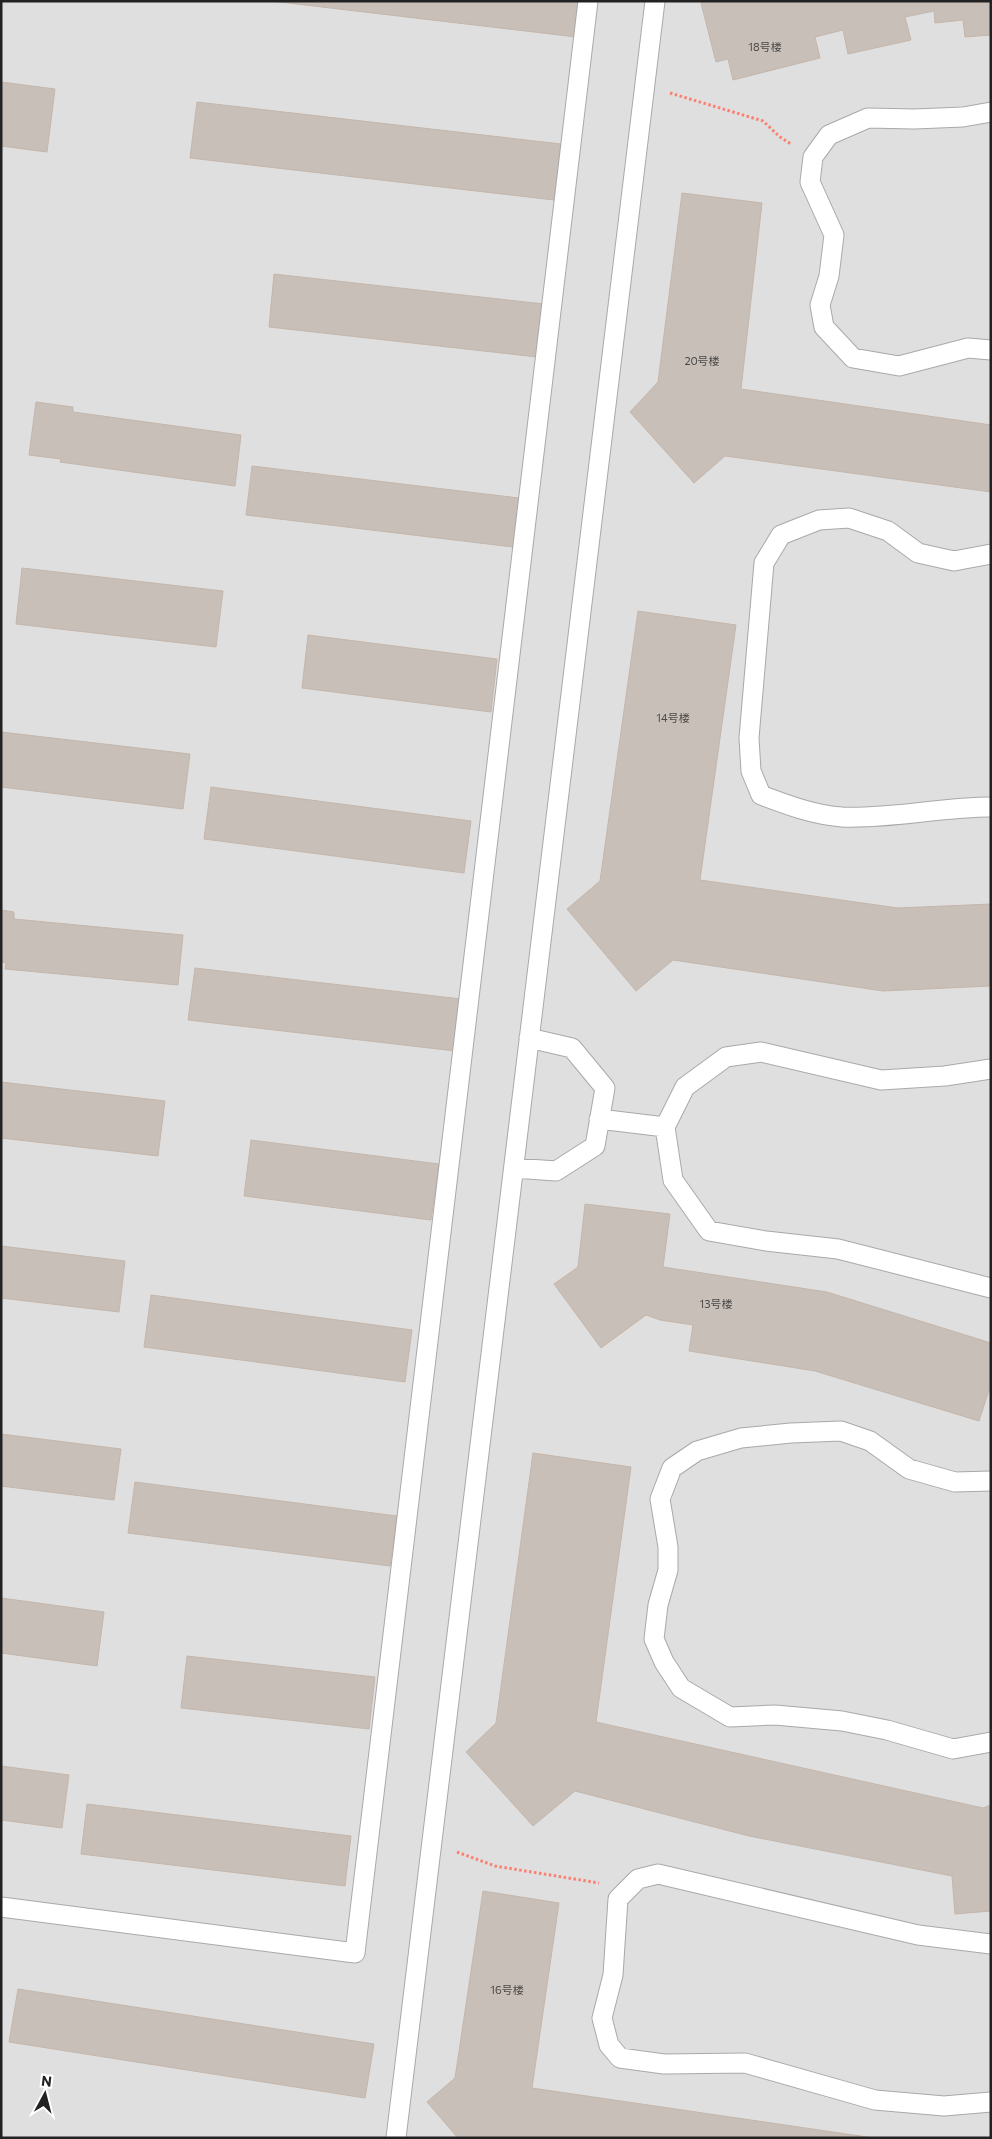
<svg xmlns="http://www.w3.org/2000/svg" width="992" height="2139" font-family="Commissioner,'Noto Sans SC',sans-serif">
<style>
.residential{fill:#e0dfdf}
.building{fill:#c7bfb8;stroke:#c4b6ab}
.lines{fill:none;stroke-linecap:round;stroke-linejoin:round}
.lane-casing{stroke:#a9a9a9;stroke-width:21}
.path{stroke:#fa8072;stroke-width:3;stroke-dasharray:2.5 2.5;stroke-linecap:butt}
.lane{stroke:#fff;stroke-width:19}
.labels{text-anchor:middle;stroke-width:4;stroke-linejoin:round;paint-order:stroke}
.number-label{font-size:11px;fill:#4b4948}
</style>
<rect width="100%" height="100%" fill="#f2efe9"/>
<path class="residential" d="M 1,1 L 991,1 L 991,2138 L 1,2138 Z"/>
<path class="building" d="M 271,1 L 580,1 L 576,37 Z
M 707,1 L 991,1 L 991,35 L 965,37 L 963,20 L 935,23 L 934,11 L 905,17 L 911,40 L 848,54 L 843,30 L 815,37 L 820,58 L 733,80 L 728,59 L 716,62 L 701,3 Z
M 1,82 L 55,89 L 47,152 L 1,146 Z
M 197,102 L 561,144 L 554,200 L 190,158 Z
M 682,193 L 762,203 L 741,389 L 991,425 L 991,492 L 725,456 L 694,483 L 630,412 L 658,382 Z
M 274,274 L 544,304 L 537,357 L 269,327 Z
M 36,402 L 73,407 L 73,412 L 241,435 L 235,486 L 60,462 L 61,459 L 29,455 Z
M 252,466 L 519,498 L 513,547 L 246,515 Z
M 22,568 L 223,591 L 216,647 L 16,624 Z
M 638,611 L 736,625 L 700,880 L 898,908 L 991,904 L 991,986 L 883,991 L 673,960 L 636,991 L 567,909 L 600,881 Z
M 308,635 L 497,659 L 491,712 L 302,688 Z
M 1,732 L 190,754 L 183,809 L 1,787 Z
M 211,787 L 471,821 L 464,873 L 204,839 Z
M 1,910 L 14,912 L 14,919 L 183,935 L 178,985 L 5,969 L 6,963 L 1,962 Z
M 195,968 L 461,999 L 455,1051 L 188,1020 Z
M 1,1082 L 165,1101 L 158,1156 L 1,1138 Z
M 251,1140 L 439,1164 L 431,1220 L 244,1196 Z
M 585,1204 L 670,1214 L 663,1267 L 827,1292 L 991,1343 L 991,1384 L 979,1421 L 815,1371 L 689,1351 L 693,1325 L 660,1320 L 646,1315 L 601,1348 L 554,1284 L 578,1267 Z
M 1,1246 L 125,1261 L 119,1312 L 1,1298 Z
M 151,1295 L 412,1330 L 405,1382 L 144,1347 Z
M 1,1434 L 121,1449 L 114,1500 L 1,1486 Z
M 533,1453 L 631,1467 L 596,1722 L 983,1808 L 991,1805 L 991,1911 L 955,1914 L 952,1876 L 749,1836 L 575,1791 L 533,1826 L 466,1752 L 496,1723 Z
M 135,1482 L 397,1516 L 390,1566 L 128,1533 Z
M 1,1598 L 104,1612 L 97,1666 L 1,1653 Z
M 187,1656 L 375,1677 L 369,1729 L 181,1708 Z
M 1,1766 L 69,1775 L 62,1828 L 1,1820 Z
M 87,1804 L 351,1836 L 345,1886 L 81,1854 Z
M 483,1891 L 559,1903 L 532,2088 L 874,2138 L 458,2138 L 427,2102 L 455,2078 Z
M 18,1989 L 374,2044 L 365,2098 L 9,2042 Z"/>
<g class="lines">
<g class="lane-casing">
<path id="lane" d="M 991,112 L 963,117 L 914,119 L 868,118 L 829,135 L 813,157 L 810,182 L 834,235 L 829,276 L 820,305 L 824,327 L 853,358 L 899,366 L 968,348 L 991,350
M 991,554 L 954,561 L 918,553 L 888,531 L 849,518 L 819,520 L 781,535 L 764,563 L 749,738 L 751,771 L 761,795 C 787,805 814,815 842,817 C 892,819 941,807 991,807
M 991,1069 L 945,1076 L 881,1080 L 761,1052 L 726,1057 L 685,1087 L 665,1127 L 673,1180 L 709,1231 L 766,1241 L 838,1249 L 991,1288
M 599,1119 L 665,1127
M 514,1168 L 556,1171 L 595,1146 L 605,1088 L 572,1048 L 529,1038
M 991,1481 L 955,1482 L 909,1469 L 870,1441 L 841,1431 L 791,1433 L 741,1438 L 697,1451 L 672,1468 L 660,1499 L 668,1547 L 668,1570 L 658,1605 L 654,1639 L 664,1662 L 681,1688 L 730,1717 L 775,1715 L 842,1721 L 887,1730 L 953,1749 L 991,1742
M 1,1907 L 355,1953 L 588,1
M 991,1944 L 918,1935 L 658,1874 L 638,1879 L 618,1899 L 613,1975 L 602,2018 L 609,2045 L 620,2058 L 664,2064 L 745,2063 L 875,2100 L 944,2106 L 991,2102
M 396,2138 L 655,1"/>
</g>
<path class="path" d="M 670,93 L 763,121 L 780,137 L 791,144
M 457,1852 L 495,1866 L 599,1883"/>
<use href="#lane" class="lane"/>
</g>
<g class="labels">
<g class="number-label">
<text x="765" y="51">18号楼</text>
<text x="702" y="365">20号楼</text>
<text x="673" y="722">14号楼</text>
<text x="716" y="1308">13号楼</text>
<text x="507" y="1994">16号楼</text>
</g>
</g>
<rect width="992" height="2139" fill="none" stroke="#222222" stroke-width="5"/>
<g transform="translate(45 2094) rotate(7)" stroke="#ffffff" stroke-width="4" paint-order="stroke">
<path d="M0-4L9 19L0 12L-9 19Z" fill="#222222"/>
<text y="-8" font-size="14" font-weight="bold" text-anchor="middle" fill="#222222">N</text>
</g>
</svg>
